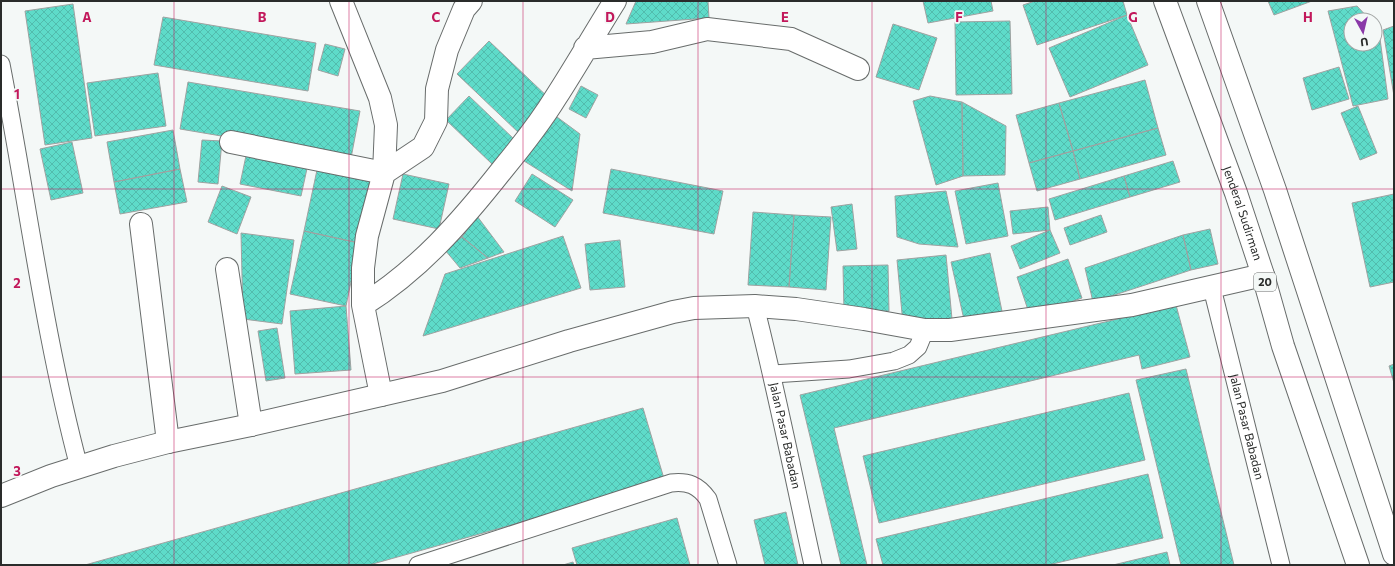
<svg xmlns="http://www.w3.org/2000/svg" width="1395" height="566" font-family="Commissioner,sans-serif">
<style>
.building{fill:url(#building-cross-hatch);stroke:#9fa2a1}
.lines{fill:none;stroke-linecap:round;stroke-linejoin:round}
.lane-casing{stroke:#686c6b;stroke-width:19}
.street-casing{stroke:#686c6b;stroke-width:24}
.secondary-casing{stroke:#686c6b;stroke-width:24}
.highway-casing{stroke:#686c6b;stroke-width:24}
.lane{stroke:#fff;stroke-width:17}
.street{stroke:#fff;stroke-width:22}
.secondary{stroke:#fff;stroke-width:22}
.highway{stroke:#fff;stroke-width:22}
.grid{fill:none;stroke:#c2185b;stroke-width:1;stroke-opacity:0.55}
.labels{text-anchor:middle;stroke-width:3.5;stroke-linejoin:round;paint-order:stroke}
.shield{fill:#f4f8f7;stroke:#676968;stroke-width:1}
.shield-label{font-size:11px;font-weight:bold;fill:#2a2c2b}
.street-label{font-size:12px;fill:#2a2c2b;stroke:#f4f8f7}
.grid-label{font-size:13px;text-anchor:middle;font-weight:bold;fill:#c2185b;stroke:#f4f8f7;stroke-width:3.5;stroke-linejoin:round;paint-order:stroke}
</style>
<defs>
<pattern id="building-cross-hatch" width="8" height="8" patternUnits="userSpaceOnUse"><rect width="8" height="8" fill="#5edbc9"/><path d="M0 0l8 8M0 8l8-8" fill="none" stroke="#52bcad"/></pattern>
</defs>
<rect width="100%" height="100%" fill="#f4f8f7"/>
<path class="building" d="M 636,1 L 708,1 L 709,18 L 626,24 Z
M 923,1 L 991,1 L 993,11 L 928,23 Z
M 1035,1 L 1123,1 L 1127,15 L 1037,45 L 1023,5 Z
M 1268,1 L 1312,1 L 1274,15 Z
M 73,4 L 92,138 L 45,145 L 25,11 Z
M 1357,6 L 1370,20 L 1351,20 L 1351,44 L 1375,44 L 1375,26 L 1379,31 L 1388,99 L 1353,106 L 1328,11 Z
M 1127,15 L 1148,65 L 1070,97 L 1049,48 Z
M 163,17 L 316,43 L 308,91 L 154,65 Z
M 1010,21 L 1012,94 L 956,95 L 955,22 Z
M 893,24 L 937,38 L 919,90 L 876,77 Z
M 1394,26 L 1394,96 L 1383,30 Z
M 489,41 L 552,101 L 520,134 L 457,74 Z
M 325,44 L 345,49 L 338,76 L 318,70 Z
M 1339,67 L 1349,99 L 1312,110 L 1303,78 Z
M 158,73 L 166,126 L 95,136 L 87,83 Z
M 1145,80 L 1158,128 L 1073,151 L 1059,103 Z
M 188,82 L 360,111 L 351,158 L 180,129 Z
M 581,86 L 598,95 L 586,118 L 569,109 Z
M 469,96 L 515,140 L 492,164 L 446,120 Z
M 930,96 L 962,102 L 963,176 L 936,185 L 913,101 Z
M 962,102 L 1006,126 L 1005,175 L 963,176 Z
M 1059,103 L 1073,151 L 1029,163 L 1016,115 Z
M 1358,106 L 1377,153 L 1360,160 L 1341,113 Z
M 557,117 L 580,134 L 572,191 L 524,161 Z
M 1158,128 L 1166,155 L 1080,179 L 1073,151 Z
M 173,130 L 180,169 L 114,182 L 107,142 Z
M 202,140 L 222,141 L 218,184 L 198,182 Z
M 72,142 L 83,193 L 51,200 L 40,149 Z
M 247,151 L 308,164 L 301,196 L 240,184 Z
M 1073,151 L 1080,179 L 1037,191 L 1029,163 Z
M 1173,161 L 1180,182 L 1130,197 L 1124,176 Z
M 180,169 L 187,202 L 120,214 L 114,182 Z
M 611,169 L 723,191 L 714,234 L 603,213 Z
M 317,170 L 373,181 L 359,243 L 304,231 Z
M 403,174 L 449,184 L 439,229 L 393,219 Z
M 532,174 L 573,200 L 555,227 L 515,201 Z
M 1124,176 L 1130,197 L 1055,220 L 1049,199 Z
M 998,183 L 1008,236 L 966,244 L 955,191 Z
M 222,186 L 251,197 L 237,234 L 208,222 Z
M 946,191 L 958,247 L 919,244 L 897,237 L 895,196 Z
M 1394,194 L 1394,282 L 1370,287 L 1352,203 Z
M 852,204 L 857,249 L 837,251 L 831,207 Z
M 1048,207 L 1050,230 L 1013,234 L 1010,211 Z
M 753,212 L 794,215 L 789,287 L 748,285 Z
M 794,215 L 831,217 L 826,290 L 789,287 Z
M 1101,215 L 1107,232 L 1070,245 L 1064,228 Z
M 477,216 L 504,252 L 488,258 L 462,237 Z
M 1210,229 L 1218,264 L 1191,270 L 1183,235 Z
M 1050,230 L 1060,253 L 1020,269 L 1011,246 Z
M 304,231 L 359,243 L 346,306 L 290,294 Z
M 241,233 L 294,240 L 282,324 L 243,319 Z
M 1183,235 L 1191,270 L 1093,302 L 1085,268 Z
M 563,236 L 581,288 L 423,336 L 445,274 Z
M 462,237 L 488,258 L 460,268 L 445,250 Z
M 620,240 L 625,287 L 590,290 L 585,244 Z
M 990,253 L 1003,316 L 965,324 L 951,262 Z
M 946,255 L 952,319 L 903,324 L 897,260 Z
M 1068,259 L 1082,298 L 1030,316 L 1017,277 Z
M 888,265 L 889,311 L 844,313 L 843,266 Z
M 1176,305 L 1190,357 L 1142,369 L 1139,355 L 834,428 L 867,565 L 841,565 L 800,395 Z
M 346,306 L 351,370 L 295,374 L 290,311 Z
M 277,328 L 285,378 L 266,381 L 258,331 Z
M 1394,364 L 1394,383 L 1389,366 Z
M 1186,369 L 1234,565 L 1181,565 L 1136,380 Z
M 1129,393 L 1145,460 L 879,523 L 863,456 Z
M 643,408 L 665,482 L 369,565 L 85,565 Z
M 1148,474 L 1163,538 L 1048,565 L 883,565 L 876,539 Z
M 786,512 L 798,565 L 765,565 L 754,520 Z
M 677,518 L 690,565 L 577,565 L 572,548 Z
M 1167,552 L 1170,565 L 1113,565 Z
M 573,562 L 574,565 L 563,565 Z"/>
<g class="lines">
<g class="lane-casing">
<g id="lane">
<path d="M 1,64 C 27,198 44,335 79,467"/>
<path id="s1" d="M 1212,288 L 1281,565"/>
<path id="s2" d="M 755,306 C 777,392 794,479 813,565"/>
<path d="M 773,374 L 849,369 L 894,361 L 909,355 L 918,347 L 925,330"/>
<path d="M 418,565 L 671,483 C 688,481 698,485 708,499 L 728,565"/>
</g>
</g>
<g class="street-casing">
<path id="street" d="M 341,1 L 380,98 L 386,125 L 384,173 L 367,236 L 363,268 L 363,305 L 381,395
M 585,48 L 652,42 L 707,29 L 791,39 L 858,69
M 231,142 L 384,173 L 423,147 L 436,121 L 437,89 L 447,50 L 464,9 L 471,1
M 141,224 L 168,442
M 227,269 L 251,425
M 363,305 C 419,270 461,222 502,170 C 521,147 540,123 556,97 C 576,66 595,33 615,1"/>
</g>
<g class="secondary-casing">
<path id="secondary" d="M 1,496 L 51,476 L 114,456 L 168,442 L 251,425 L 442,381 L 569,341 L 673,312 L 694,308 L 755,306 L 796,309 L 864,319 L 925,330 L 950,330 L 1132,305 L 1263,275"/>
</g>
<g class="highway-casing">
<g id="highway">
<path id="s3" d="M 1165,1 L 1236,193 L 1263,275 L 1283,346 L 1358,565"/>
<path d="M 1208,1 L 1275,190 L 1394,554"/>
</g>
</g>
<use href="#lane" class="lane"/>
<use href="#street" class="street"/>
<use href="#secondary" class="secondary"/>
<use href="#highway" class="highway"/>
</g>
<path class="grid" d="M 174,1 L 174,565M 349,1 L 349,565M 523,1 L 523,565M 698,1 L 698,565M 872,1 L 872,565M 1046,1 L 1046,565M 1221,1 L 1221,565M 1,189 L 1394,189M 1,377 L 1394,377"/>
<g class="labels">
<rect class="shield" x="1254" y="273" width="22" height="18" rx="3"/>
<g class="shield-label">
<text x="1265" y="286">20</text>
</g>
<g class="street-label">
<text dy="4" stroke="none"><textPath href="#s3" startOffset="226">Jenderal Sudirman</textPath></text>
<text dy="4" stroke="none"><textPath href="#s1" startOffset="143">Jalan Pasar Babadan</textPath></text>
<text dy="4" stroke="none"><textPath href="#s2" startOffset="133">Jalan Pasar Babadan</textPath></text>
</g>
</g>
<g class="grid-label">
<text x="87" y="22">A</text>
<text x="262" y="22">B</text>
<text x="436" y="22">C</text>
<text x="610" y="22">D</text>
<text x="785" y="22">E</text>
<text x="959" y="22">F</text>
<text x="1133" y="22">G</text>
<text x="1308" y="22">H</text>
<text x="17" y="99">1</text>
<text x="17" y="288">2</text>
<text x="17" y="476">3</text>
</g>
<rect width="1395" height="566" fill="none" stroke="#2a2c2b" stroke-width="4"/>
<g transform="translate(1363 32) rotate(172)"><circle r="19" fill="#f4f8f7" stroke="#a3a6a5"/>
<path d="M0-3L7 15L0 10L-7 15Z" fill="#8a39a8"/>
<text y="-6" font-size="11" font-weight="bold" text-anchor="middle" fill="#2a2c2b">U</text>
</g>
</svg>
